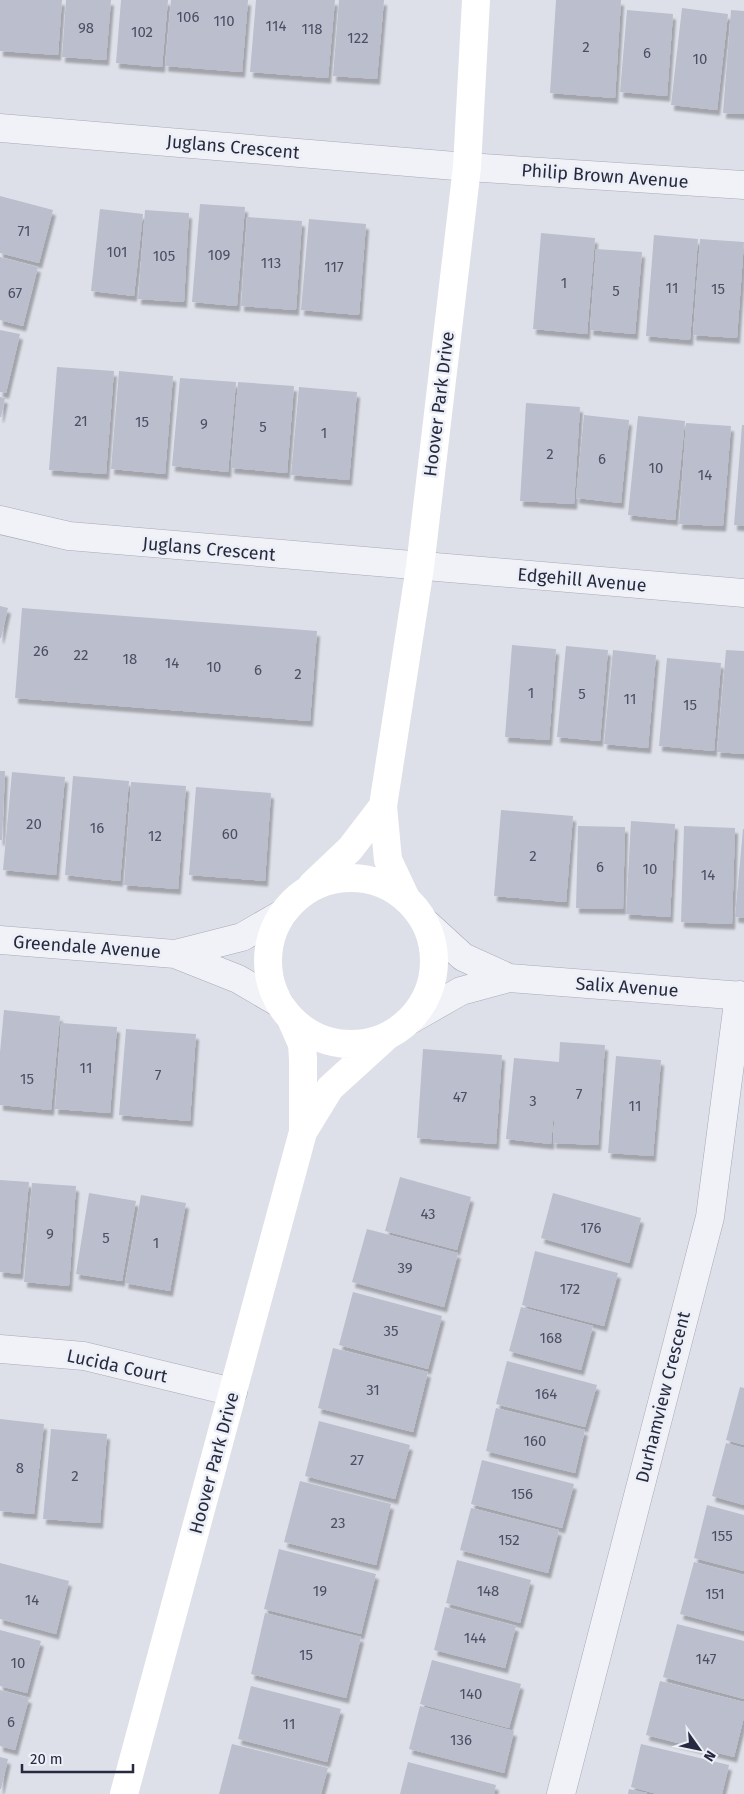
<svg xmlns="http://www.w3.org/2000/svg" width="744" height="1794" font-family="'Fira Sans',sans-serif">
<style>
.building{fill:#bbbecc;filter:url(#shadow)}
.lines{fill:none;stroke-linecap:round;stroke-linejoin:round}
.street-casing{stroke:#a7a9b7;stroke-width:29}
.street{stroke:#f1f2f7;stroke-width:28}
.secondary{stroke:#fff;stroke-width:28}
.labels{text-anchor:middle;stroke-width:5;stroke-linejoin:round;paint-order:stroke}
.number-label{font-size:15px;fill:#4b4f64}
.street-label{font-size:18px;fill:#262a41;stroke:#edeff6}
</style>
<defs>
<filter id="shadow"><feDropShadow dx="3" dy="5.5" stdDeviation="1" flood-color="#0004"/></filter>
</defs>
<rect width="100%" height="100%" fill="#dee0e9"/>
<path class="building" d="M 0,0 L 62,0 L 58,55 L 0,51 Z
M 66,0 L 111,0 L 106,60 L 62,57 Z
M 121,0 L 168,0 L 162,67 L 116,63 Z
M 171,0 L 248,0 L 242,72 L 165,66 Z
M 256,0 L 335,0 L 328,78 L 250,72 Z
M 339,0 L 384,0 L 377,79 L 333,76 Z
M 556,0 L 621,0 L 615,98 L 550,93 Z
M 682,8 L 728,14 L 717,110 L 671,105 Z
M 627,10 L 673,14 L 667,96 L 620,92 Z
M 731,10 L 744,11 L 744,114 L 723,113 Z
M 0,196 L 53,210 L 39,263 L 0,253 Z
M 200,204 L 245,207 L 237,306 L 192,302 Z
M 100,209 L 143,214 L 134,296 L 91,291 Z
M 145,210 L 189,213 L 184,302 L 138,299 Z
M 247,217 L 302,221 L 296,310 L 241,306 Z
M 309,219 L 366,224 L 359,315 L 301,310 Z
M 541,233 L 595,238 L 587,334 L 533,329 Z
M 654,235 L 698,239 L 690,340 L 646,336 Z
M 700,239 L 744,242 L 737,338 L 693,335 Z
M 596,249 L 642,252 L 635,334 L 590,330 Z
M 0,257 L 38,267 L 23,326 L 0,320 Z
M 0,330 L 20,334 L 6,393 L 0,392 Z
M 57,367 L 114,371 L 106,474 L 49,470 Z
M 119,371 L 173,376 L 165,474 L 111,469 Z
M 180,378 L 236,382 L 228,472 L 172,466 Z
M 238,382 L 294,386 L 287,473 L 231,468 Z
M 299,387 L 357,392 L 349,480 L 291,475 Z
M 0,397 L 5,398 L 1,417 L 0,417 Z
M 526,403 L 580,407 L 574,504 L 520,501 Z
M 584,415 L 629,420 L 621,503 L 576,498 Z
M 638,416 L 685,421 L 675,520 L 628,515 Z
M 686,423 L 731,426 L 723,526 L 679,524 Z
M 742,425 L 744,425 L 744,526 L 734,525 Z
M 0,606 L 8,608 L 1,638 L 0,638 Z
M 22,608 L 317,631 L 310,721 L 15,698 Z
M 512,645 L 556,649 L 549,740 L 505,737 Z
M 566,646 L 608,650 L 600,741 L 557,737 Z
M 613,650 L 656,655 L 648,748 L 604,744 Z
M 726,650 L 744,651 L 744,754 L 717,752 Z
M 667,658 L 721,663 L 714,751 L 659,746 Z
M 0,771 L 5,771 L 2,840 L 0,840 Z
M 12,772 L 65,777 L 56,875 L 3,870 Z
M 73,776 L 129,781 L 120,881 L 65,875 Z
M 131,782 L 186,786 L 178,889 L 124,885 Z
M 196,787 L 271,793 L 265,881 L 189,875 Z
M 501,810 L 573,816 L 566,902 L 494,896 Z
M 631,821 L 675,824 L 670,917 L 626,914 Z
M 578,826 L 625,827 L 623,909 L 576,908 Z
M 684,826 L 735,828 L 732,924 L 681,922 Z
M 743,829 L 744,829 L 744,918 L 735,917 Z
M 4,1010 L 60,1016 L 51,1110 L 0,1105 L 0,1052 Z
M 61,1023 L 117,1027 L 110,1113 L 55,1109 Z
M 126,1029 L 196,1034 L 190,1121 L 119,1115 Z
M 560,1042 L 605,1045 L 598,1145 L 553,1143 L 556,1088 L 551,1144 L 506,1139 L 514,1058 L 559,1062 Z
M 423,1049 L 502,1055 L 496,1144 L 417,1138 Z
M 616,1056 L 661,1060 L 653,1156 L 608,1153 Z
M 400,1177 L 471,1197 L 457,1250 L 385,1231 Z
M 0,1180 L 29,1182 L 20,1274 L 0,1272 Z
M 32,1183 L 76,1186 L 69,1286 L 24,1282 Z
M 89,1193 L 136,1201 L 122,1281 L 76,1274 Z
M 553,1193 L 641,1218 L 629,1263 L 541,1238 Z
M 141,1195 L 186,1203 L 170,1291 L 125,1283 Z
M 367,1229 L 458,1253 L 444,1307 L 352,1282 Z
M 535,1251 L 618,1273 L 604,1326 L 522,1305 Z
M 353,1292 L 442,1316 L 428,1369 L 339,1345 Z
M 521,1307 L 593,1326 L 581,1370 L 509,1351 Z
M 333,1348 L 428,1372 L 413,1432 L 318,1408 Z
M 507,1361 L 597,1385 L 585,1427 L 496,1404 Z
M 740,1387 L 744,1388 L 744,1445 L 726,1440 Z
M 496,1408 L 585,1430 L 575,1473 L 486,1451 Z
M 0,1419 L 44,1424 L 34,1514 L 0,1511 Z
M 319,1421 L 410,1445 L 395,1499 L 305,1476 Z
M 51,1429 L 107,1434 L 100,1523 L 43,1519 Z
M 726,1443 L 744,1448 L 744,1505 L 712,1496 Z
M 482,1460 L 574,1484 L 562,1528 L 471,1504 Z
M 300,1481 L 391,1504 L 376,1565 L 284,1542 Z
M 707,1505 L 744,1515 L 744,1571 L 694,1558 Z
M 471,1508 L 559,1530 L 548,1573 L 460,1550 Z
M 279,1549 L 376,1574 L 361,1634 L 264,1609 Z
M 457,1560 L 531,1580 L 520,1623 L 446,1603 Z
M 694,1562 L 744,1575 L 744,1631 L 680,1614 Z
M 0,1563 L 69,1581 L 56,1634 L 0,1619 Z
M 445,1607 L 516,1626 L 505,1668 L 434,1650 Z
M 265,1613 L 361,1637 L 346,1698 L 251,1674 Z
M 677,1624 L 744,1641 L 744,1699 L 663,1677 Z
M 0,1630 L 41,1641 L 27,1693 L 0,1686 Z
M 432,1660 L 521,1684 L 509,1728 L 420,1704 Z
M 660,1681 L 744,1702 L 744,1717 L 734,1757 L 646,1735 Z
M 251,1686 L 341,1709 L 327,1762 L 238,1739 Z
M 0,1690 L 29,1698 L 15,1750 L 0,1746 Z
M 420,1706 L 514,1731 L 504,1773 L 409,1749 Z
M 232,1744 L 328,1768 L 321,1794 L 219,1794 Z
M 641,1744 L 729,1765 L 722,1794 L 657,1794 L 631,1787 Z
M 0,1757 L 8,1759 L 1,1789 L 0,1789 Z
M 408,1762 L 496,1785 L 494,1794 L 400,1794 Z
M 629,1789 L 647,1793 L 647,1794 L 628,1794 Z"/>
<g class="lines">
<g class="street-casing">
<path id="street" d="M 0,128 L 467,167 L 744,185
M 0,520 L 69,536 L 744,593
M 427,924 L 463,957 L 509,978
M 0,940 L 175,954 L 238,979 L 279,1003
M 175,954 L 242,937 L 282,914
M 412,1019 L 461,991 L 509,978 L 744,996
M 0,1349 L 84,1356 L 233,1392
M 561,1794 L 710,1217 L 739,995"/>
</g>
<use href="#street" class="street"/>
<path class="secondary" d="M268 961a83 83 0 1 1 166 0a83 83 0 1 1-166 0Z
M 312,885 L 350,849 L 383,806
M 405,896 L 388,860 L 383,806 L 420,567 L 467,167 L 476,0
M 303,1132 L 330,1088 L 385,1038
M 124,1794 L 303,1132 L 303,1059 L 302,1044 L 291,1019"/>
</g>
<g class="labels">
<g class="number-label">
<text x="188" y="22">106</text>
<text x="224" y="26">110</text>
<text x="276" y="31">114</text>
<text x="86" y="33">98</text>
<text x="312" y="34">118</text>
<text x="142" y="37">102</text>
<text x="358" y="43">122</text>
<text x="586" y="52">2</text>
<text x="647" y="58">6</text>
<text x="700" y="64">10</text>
<text x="24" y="236">71</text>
<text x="117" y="257">101</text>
<text x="219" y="260">109</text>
<text x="164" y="261">105</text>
<text x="271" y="268">113</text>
<text x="334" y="272">117</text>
<text x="564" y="288">1</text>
<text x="672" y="293">11</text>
<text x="718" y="294">15</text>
<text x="616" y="296">5</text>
<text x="15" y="298">67</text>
<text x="81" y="426">21</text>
<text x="142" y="427">15</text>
<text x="204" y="429">9</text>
<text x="263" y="432">5</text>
<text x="324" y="438">1</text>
<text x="550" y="459">2</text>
<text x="602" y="464">6</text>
<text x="656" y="473">10</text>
<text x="705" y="480">14</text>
<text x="41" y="656">26</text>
<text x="81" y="660">22</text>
<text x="130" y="664">18</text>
<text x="172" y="668">14</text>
<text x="214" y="672">10</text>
<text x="258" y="675">6</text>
<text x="298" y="679">2</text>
<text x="531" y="698">1</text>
<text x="582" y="699">5</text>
<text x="630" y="704">11</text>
<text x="690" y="710">15</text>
<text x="34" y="829">20</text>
<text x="97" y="833">16</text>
<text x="230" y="839">60</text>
<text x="155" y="841">12</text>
<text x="533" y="861">2</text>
<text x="600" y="872">6</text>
<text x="650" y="874">10</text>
<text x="708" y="880">14</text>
<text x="86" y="1073">11</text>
<text x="158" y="1080">7</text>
<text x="27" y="1084">15</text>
<text x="579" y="1099">7</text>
<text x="460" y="1102">47</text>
<text x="533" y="1106">3</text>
<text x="635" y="1111">11</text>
<text x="428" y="1219">43</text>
<text x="591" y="1233">176</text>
<text x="50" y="1239">9</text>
<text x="106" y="1243">5</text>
<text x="156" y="1248">1</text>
<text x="405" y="1273">39</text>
<text x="570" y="1294">172</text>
<text x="391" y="1336">35</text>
<text x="551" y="1343">168</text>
<text x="373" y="1395">31</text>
<text x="546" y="1399">164</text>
<text x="535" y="1446">160</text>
<text x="357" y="1465">27</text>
<text x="20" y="1473">8</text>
<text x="75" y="1481">2</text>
<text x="522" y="1499">156</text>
<text x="338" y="1528">23</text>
<text x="722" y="1541">155</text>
<text x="509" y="1545">152</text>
<text x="320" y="1596">19</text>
<text x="488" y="1596">148</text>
<text x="715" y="1599">151</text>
<text x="32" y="1605">14</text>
<text x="475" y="1643">144</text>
<text x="306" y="1660">15</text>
<text x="706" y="1664">147</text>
<text x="18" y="1668">10</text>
<text x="471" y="1699">140</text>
<text x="11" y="1727">6</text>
<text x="289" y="1729">11</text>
<text x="461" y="1745">136</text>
</g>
<g class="street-label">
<text transform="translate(233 147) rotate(5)" y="6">Juglans Crescent</text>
<text transform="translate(605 176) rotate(4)" y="6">Philip Brown Avenue</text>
<text transform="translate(439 404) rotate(-83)" y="6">Hoover Park Drive</text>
<text transform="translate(209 549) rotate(5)" y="6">Juglans Crescent</text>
<text transform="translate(582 580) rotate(5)" y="6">Edgehill Avenue</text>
<text transform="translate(87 947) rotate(4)" y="6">Greendale Avenue</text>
<text transform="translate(627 987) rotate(4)" y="6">Salix Avenue</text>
<text transform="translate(117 1366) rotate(12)" y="6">Lucida Court</text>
<text transform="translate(663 1397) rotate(-76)" y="6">Durhamview Crescent</text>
<text transform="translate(214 1463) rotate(-75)" y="6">Hoover Park Drive</text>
</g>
</g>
<g transform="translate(699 1749) rotate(123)" stroke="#edeff6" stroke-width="4" paint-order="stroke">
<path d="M0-4L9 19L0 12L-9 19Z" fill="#262a41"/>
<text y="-8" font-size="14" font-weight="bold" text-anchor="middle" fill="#262a41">N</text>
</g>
<path d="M22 1764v8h111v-8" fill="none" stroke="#262a41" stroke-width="2.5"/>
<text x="30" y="1764" font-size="15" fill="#262a41" stroke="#edeff6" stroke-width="4" paint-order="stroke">20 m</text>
</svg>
